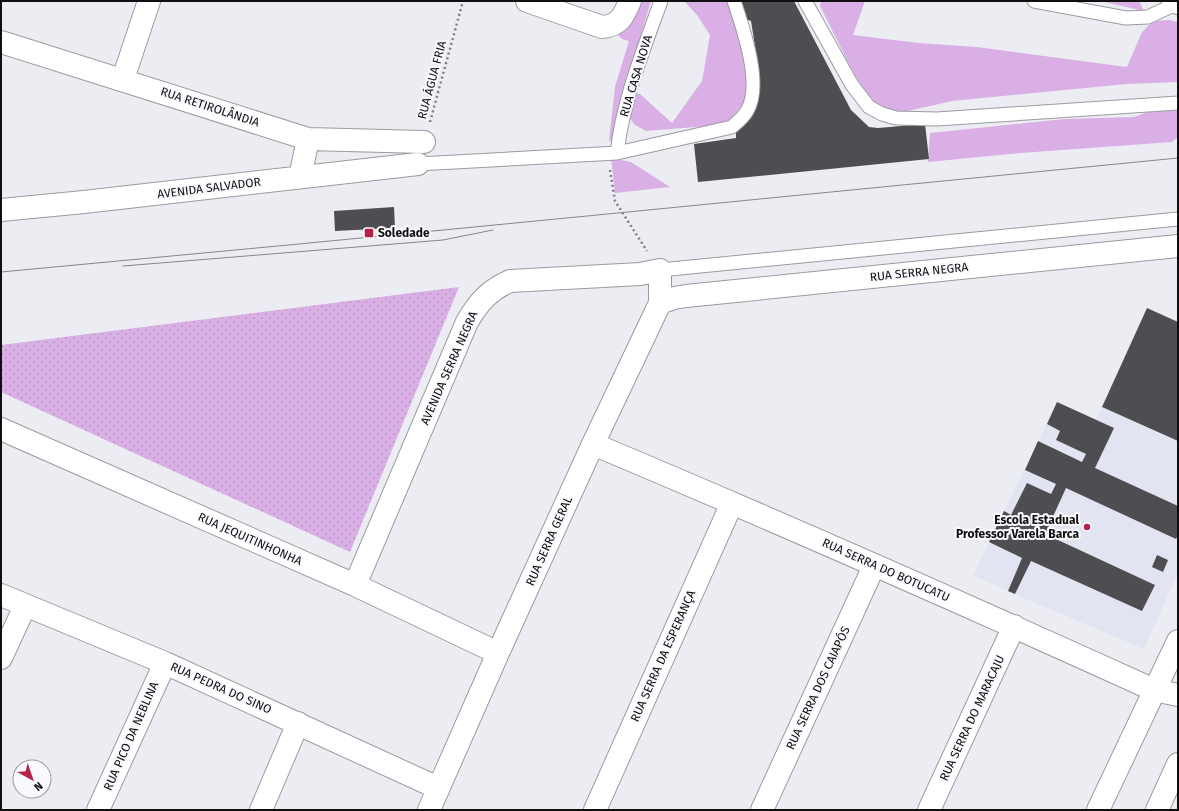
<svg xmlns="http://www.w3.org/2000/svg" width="1179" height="811" font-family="'Fira Sans',sans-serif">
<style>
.built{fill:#e3e4f1}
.grass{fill:url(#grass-dots)}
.garden{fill:#daafe6}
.building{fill:#4e4d51}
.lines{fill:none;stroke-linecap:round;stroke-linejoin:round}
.service-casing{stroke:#9b9ba0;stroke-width:15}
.minor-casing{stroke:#9b9ba0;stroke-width:24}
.tertiary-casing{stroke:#9b9ba0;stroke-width:24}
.path{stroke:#808084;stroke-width:2.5;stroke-dasharray:2 3;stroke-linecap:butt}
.service{stroke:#fff;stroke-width:13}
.minor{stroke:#fff;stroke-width:22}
.tertiary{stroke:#fff;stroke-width:22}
.tram{stroke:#86878a;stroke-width:1}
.poi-dot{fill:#b42247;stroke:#fafafe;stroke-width:1.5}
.labels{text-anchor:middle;stroke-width:4;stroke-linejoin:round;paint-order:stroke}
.street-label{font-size:12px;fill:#0f0f10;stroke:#fafafe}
.poi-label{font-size:12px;font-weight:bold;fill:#0f0f10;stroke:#fafafe;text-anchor:start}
</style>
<defs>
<pattern id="grass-dots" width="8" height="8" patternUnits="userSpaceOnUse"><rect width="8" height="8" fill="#daafe6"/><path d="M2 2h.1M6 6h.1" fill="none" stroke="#ba95c4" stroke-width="1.8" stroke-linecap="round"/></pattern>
</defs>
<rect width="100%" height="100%" fill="#ecedf2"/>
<path class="built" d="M 1057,402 L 1096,419 L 1102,407 L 1178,442 L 1178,573 L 1144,649 L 1012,593 L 973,575 Z"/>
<path class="grass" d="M 459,287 L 350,552 L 1,392 L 1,345 Z"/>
<path class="garden" d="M 640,1 L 651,1 L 622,99 L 614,140 L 609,141 L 615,87 L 629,41 L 622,39 L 616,33 Z
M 684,1 L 732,1 L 748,78 L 747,92 L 743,104 L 730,120 L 721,125 L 646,131 L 635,125 L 629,117 L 633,93 L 640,94 L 672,123 L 702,81 L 710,35 L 697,15 Z
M 821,1 L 865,1 L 853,35 L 919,43 L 977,47 L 1127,67 L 1142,32 L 1153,21 L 1169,20 L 1178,22 L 1178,82 L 1127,84 L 952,101 L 899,113 L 879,108 L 864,90 L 851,68 L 820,6 Z
M 1100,1 L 1139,1 L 1144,11 Z
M 1178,107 L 1178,137 L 1172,142 L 1021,153 L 928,162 L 930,133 L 1065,119 L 1134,117 L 1150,111 Z
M 611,158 L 631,162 L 670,187 L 615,193 Z"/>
<path class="building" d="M 741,1 L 794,1 L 851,110 L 869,127 L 878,128 L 925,124 L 929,159 L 698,182 L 694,144 L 736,138 L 736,130 L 744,126 L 755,108 L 757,71 L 756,52 L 751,21 L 745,19 Z
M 394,207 L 395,228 L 335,231 L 334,211 Z
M 1147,308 L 1178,322 L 1178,441 L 1102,407 Z
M 1057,402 L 1114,428 L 1095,468 L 1178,506 L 1178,535 L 1176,539 L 1066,488 L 1045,534 L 1155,585 L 1142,611 L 1031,561 L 1015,594 L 1008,591 L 1022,558 L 989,542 L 1004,511 L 1011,515 L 1027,483 L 1051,494 L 1056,484 L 1025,470 L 1038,441 L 1082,462 L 1086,454 L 1056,440 L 1060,431 L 1047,424 Z
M 1157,555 L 1168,560 L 1163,572 L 1152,567 Z"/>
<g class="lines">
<g class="service-casing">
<path id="service" d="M 805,1 L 852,85 L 869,107 L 882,114 L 896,118 L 937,119 L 1178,103
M 1034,1 L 1126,18 L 1148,17 L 1178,3
M 617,153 C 623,100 643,51 661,1
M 418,164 L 617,153 L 732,127 C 737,122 743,118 747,111 C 763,85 743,28 734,1
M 660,270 L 1178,219"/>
</g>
<g class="minor-casing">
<path id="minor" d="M 527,1 L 602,27 C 619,26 624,16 630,1
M 1173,1 L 1178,3
M 1,42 L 308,139 L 424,142
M 123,79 L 149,1
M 300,177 L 308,139
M 1,210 L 84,202 L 418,164
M 660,303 L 674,298 L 686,296 L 1178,246
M 1,429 L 355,585 L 498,653
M 593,444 C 781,523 969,606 1154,690 L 1178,695
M 355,585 L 467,322 C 478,303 489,290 510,281 L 640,274 L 660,270 L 660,303 L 593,444 L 498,653 L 429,810
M 1,595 L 165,663 L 438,788
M 1,658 L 25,606
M 98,810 L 165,663
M 261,810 L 298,723
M 595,810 L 732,503
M 762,810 L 874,566
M 929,810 L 1014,626"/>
</g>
<g class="tertiary-casing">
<path id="tertiary" d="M 1098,810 L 1178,641
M 1157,810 L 1178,764"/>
</g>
<path class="path" d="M 430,122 L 463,1
M 610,170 L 615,201 L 647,251"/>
<use href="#service" class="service"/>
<use href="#minor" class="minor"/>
<use href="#tertiary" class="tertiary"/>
<path class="tram" d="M 123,266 L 443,240 L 493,230
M 1,272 C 394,236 786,196 1178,158"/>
</g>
<g class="poi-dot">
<rect x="364" y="228" width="10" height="10" rx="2"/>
<circle cx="1087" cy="527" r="4"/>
</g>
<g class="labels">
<g class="street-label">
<text transform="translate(636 76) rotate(-73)" y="4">RUA CASA NOVA</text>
<text transform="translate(432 80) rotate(-75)" y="4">RUA ÁGUA FRIA</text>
<text transform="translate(210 107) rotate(18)" y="4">RUA RETIROLÂNDIA</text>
<text transform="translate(209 188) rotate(-7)" y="4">AVENIDA SALVADOR</text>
<text transform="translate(919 272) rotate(-6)" y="4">RUA SERRA NEGRA</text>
<text transform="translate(449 368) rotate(-66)" y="4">AVENIDA SERRA NEGRA</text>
<text transform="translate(250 539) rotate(24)" y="4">RUA JEQUITINHONHA</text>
<text transform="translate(549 541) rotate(-66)" y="4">RUA SERRA GERAL</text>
<text transform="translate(886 570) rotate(24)" y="4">RUA SERRA DO BOTUCATU</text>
<text transform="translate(663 656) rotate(-66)" y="4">RUA SERRA DA ESPERANÇA</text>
<text transform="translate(221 688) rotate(24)" y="4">RUA PEDRA DO SINO</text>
<text transform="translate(818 688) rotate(-65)" y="4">RUA SERRA DOS CAIAPÓS</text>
<text transform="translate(972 718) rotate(-65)" y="4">RUA SERRA DO MARACAJU</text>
<text transform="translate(131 736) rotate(-66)" y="4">RUA PICO DA NEBLINA</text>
</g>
<g class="poi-label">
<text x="378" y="237">Soledade</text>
<text x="1079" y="524" text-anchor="end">Escola Estadual<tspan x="1079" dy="14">Professor Varela Barca</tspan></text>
</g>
</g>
<rect width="1179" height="811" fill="none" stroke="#0f0f10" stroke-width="4"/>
<g transform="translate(32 779) rotate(140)"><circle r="19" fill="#fafafe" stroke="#9c9c9f"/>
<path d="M0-3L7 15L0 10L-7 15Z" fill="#b42247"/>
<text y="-6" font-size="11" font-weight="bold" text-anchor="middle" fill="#0f0f10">N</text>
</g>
</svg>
